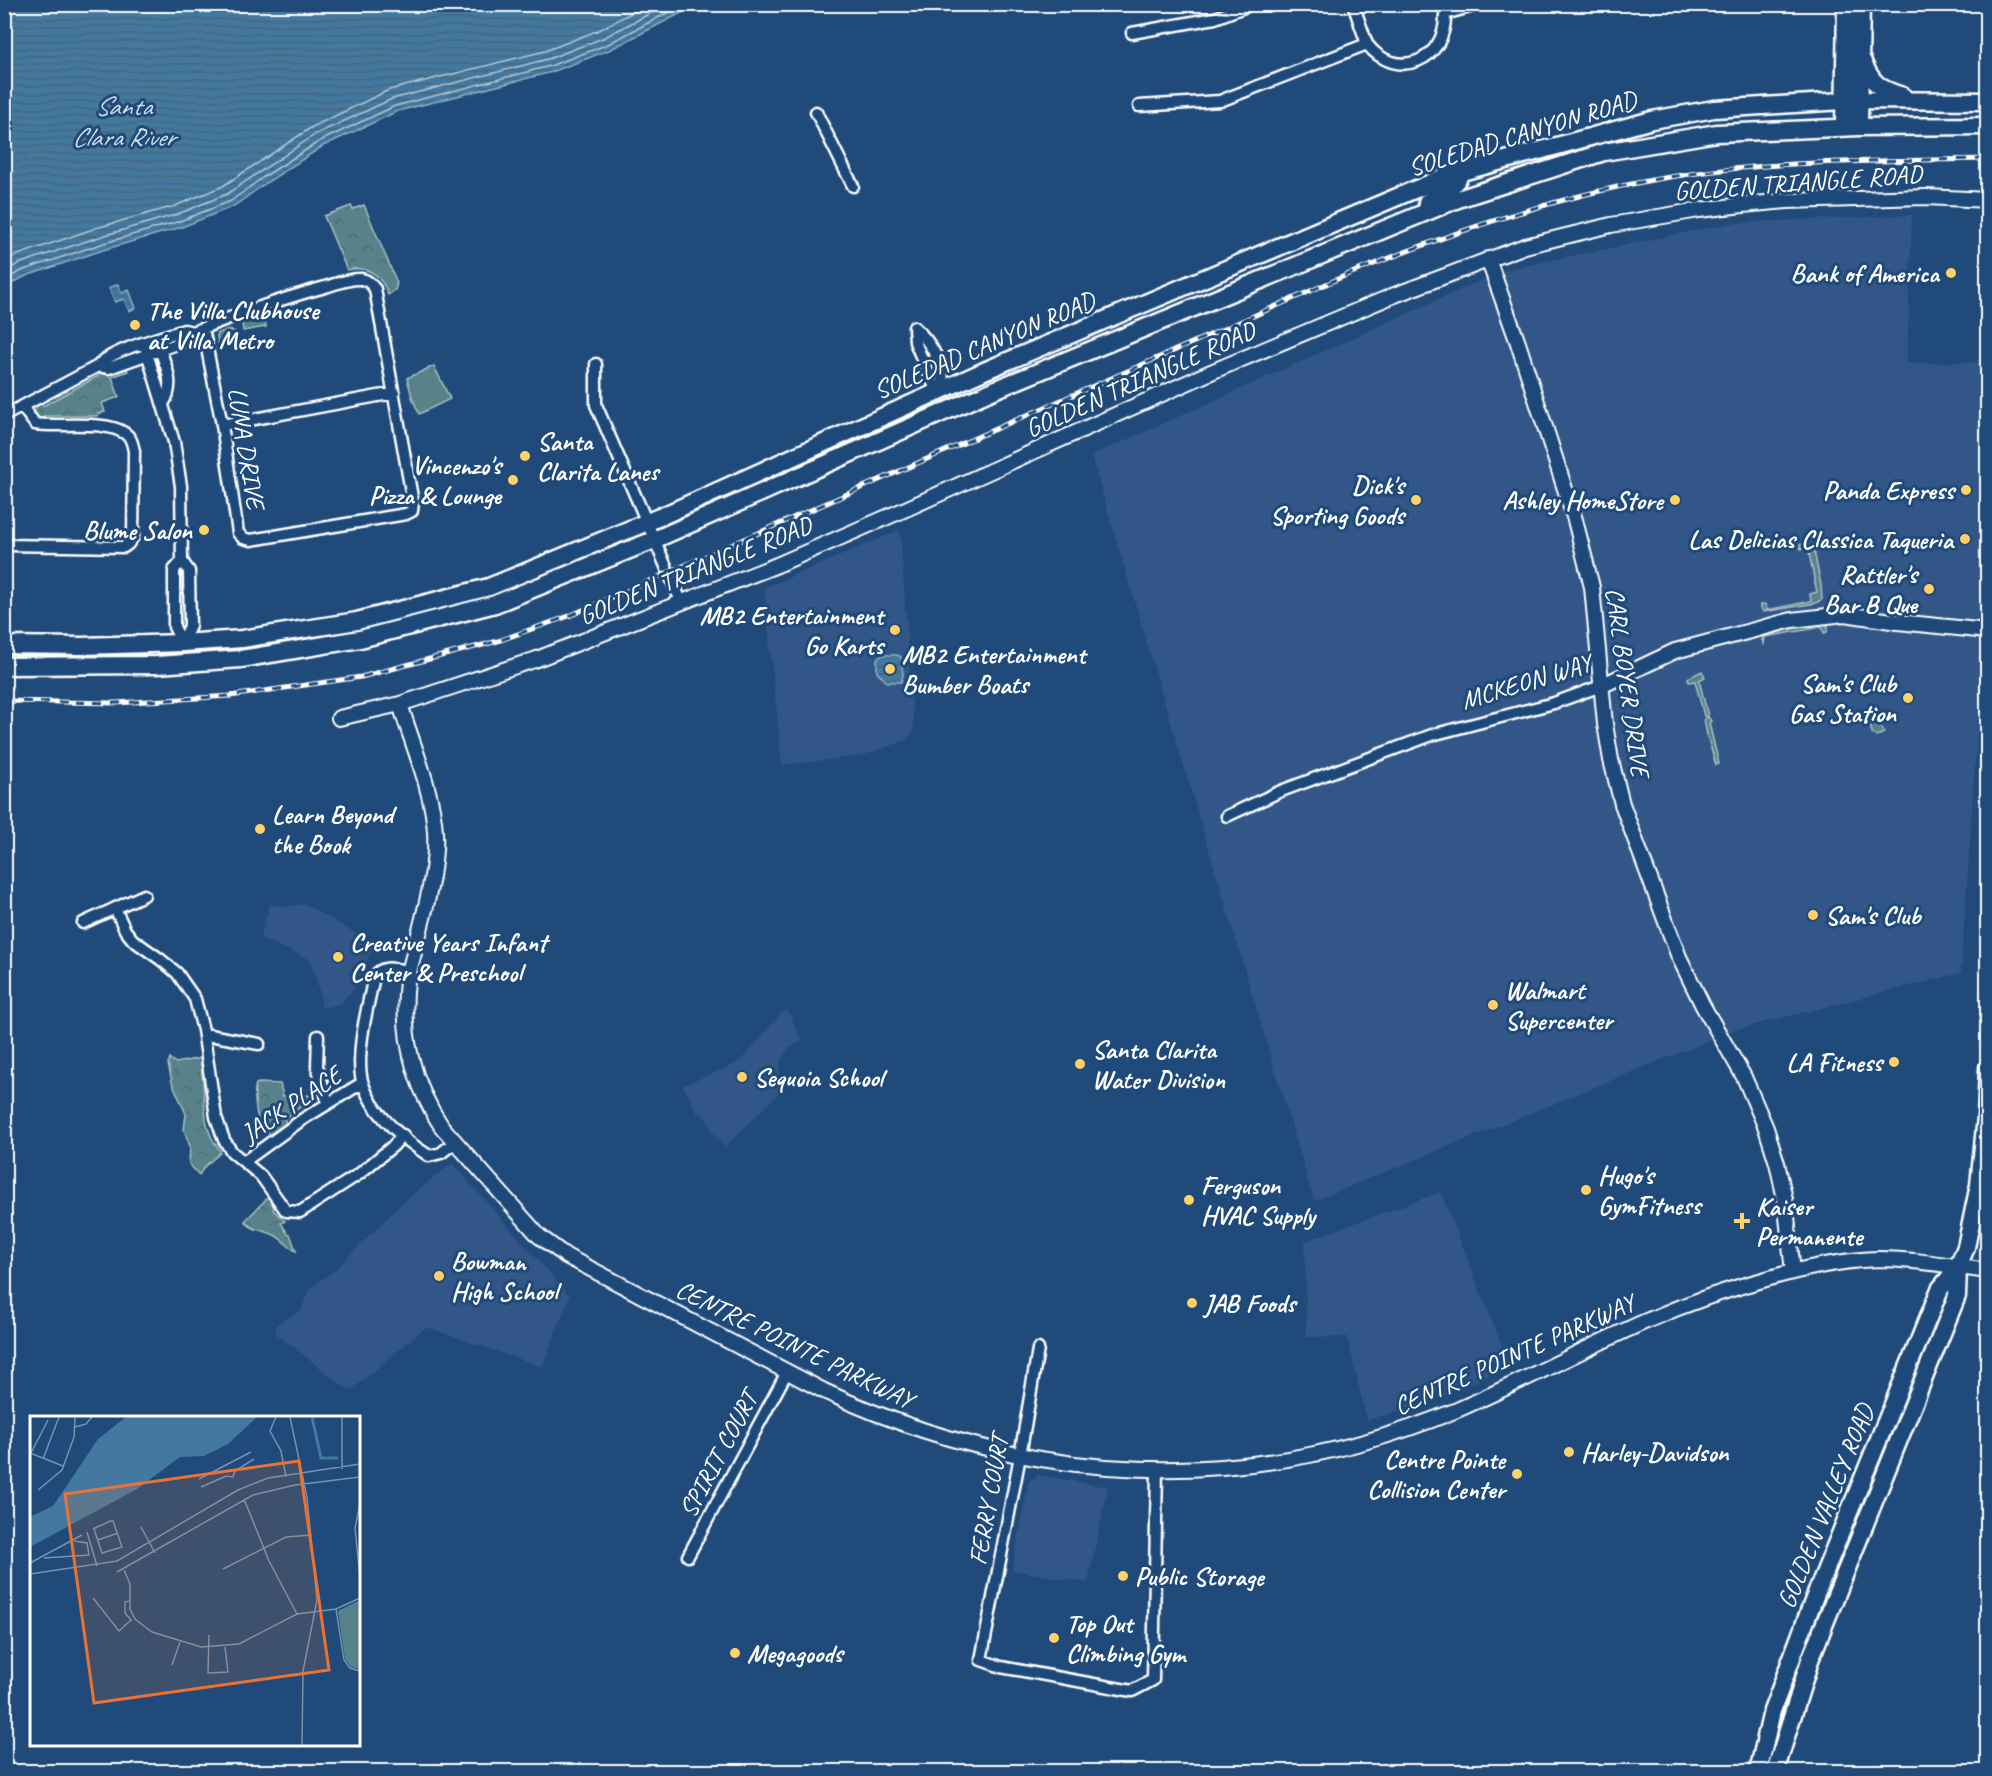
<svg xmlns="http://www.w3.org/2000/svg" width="1992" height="1776" font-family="Caveat,sans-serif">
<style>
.built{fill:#335787}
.green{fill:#588289;stroke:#acc0c4;stroke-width:1.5}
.wetland{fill:url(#wetland-marsh);stroke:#acc0c4;stroke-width:1.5}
.park{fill:url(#park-crowns);stroke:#acc0c4;stroke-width:1.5}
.water{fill:url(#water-rules);stroke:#8eafc6;stroke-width:1.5}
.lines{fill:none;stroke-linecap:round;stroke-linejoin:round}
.shore{stroke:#b4c9d9;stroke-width:1.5}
.minor-casing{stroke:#fff;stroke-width:15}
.tertiary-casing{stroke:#fff;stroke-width:18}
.primary-casing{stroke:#fff;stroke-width:21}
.minor{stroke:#1f4a7a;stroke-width:10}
.tertiary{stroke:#1f4a7a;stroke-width:14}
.primary{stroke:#1f4a7a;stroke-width:16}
.rail-casing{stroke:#fff;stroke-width:5}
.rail{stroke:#1f4a7a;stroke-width:3;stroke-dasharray:9;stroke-linecap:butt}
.poi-dot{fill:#ffd166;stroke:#1f4a7a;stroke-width:2}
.labels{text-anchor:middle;stroke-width:6;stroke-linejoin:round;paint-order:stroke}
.street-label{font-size:26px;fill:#fff;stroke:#1f4a7a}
.poi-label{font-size:26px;font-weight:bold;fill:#fff;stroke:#1f4a7a;text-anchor:start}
.water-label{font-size:27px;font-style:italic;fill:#d0dee7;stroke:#1f4a7a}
.inset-river{fill:none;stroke:#4379a0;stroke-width:3}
.inset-road{fill:none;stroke:#7992af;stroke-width:1.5}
.view{fill:#eb7230;fill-opacity:0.15;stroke:#eb7230;stroke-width:3}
.inset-edge{fill:none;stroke:#fff;stroke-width:3}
</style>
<defs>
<pattern id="wetland-marsh" width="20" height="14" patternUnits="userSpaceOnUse" patternTransform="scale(1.5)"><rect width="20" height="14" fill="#588289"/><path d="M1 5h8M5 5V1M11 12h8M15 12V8" fill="none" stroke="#536a6e"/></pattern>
<pattern id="park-crowns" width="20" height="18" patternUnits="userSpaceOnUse" patternTransform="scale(1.5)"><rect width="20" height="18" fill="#588289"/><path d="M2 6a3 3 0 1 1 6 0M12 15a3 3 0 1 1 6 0" fill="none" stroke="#536a6e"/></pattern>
<pattern id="water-rules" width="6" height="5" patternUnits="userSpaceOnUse" patternTransform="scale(1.5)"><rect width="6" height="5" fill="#4379a0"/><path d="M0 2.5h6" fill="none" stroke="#486276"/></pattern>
</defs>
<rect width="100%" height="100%" fill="#1f4a7a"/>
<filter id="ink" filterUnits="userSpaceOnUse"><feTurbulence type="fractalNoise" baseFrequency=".0167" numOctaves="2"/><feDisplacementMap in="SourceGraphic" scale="12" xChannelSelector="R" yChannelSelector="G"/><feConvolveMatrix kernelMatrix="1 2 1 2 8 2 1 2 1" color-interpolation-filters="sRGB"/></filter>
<g filter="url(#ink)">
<path class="built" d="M 1912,215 L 1907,363 L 1987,362 L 1987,585 L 1961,973 L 1738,1029 L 1314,1201 L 1091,456 L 1504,270 L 1732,223 Z
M 900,530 L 914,731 L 907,740 L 861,756 L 782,765 L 764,588 Z
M 270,904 L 285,907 L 304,904 L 375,944 L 354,988 L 341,1004 L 322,1008 L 318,985 L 309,959 L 260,938 Z
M 783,1011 L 787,1011 L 790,1015 L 802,1041 L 788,1049 L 780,1062 L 780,1074 L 784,1088 L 725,1147 L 716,1137 L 706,1119 L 701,1113 L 698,1114 L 683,1085 L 734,1065 L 745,1056 Z
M 452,1163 L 570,1296 L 542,1367 L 426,1327 L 350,1391 L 275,1333 L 277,1324 L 302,1310 L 307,1293 L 318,1282 L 335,1270 L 401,1204 Z
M 1441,1192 L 1509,1364 L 1479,1380 L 1423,1404 L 1367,1420 L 1347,1337 L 1306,1337 L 1305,1241 Z
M 1039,1475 L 1108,1487 L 1088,1583 L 1012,1570 L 1029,1481 Z"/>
<path class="green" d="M 434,366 L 450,399 L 419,414 L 412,397 L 407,378 Z
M 1804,543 L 1805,545 L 1811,546 L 1814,551 L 1821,585 L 1822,599 L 1816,603 L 1763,612 L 1760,605 L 1765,604 L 1767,610 L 1811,601 L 1810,594 L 1817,592 L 1808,548 L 1801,549 L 1800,545 Z
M 1825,623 L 1828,626 L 1827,632 L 1824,633 L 1822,627 L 1765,637 L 1764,644 L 1762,640 L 1764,634 L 1794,627 Z
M 1702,671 L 1705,677 L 1699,680 L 1708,716 L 1704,716 L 1695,681 L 1689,682 L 1688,678 Z
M 1874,714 C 1876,724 1881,724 1884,732 L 1882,734 L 1876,736 L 1872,733 L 1868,715 Z
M 1708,717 L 1711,721 L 1709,723 L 1719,764 L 1716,765 L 1707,735 L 1704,719 Z"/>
<path class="wetland" d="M 264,312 L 266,327 L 243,331 L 242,324 L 244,320 Z
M 230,330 L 234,331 L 235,340 L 218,343 L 217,336 L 218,333 Z"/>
<path class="park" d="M 364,205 L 397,283 L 395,290 L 388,295 C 382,275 368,265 347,270 L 324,216 L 351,206 L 353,209 Z
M 127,368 L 128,371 L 112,377 L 119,397 L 102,403 L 105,412 L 98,414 L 98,416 L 44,416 L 43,420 L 34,416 L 35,406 L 41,403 L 43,406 L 98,376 L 97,372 L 113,372 Z
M 201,1058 C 200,1066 203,1074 203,1082 C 205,1105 203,1132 220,1150 L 220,1153 L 204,1167 L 199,1175 L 189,1164 L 190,1146 L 184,1130 L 186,1114 L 172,1082 L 168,1064 L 170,1059 L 176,1063 Z
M 259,1083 L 280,1084 L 283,1096 L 311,1095 L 311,1099 L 284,1119 L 287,1124 L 270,1135 C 266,1130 260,1125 258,1119 C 256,1112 253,1090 256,1084 Z
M 269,1196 L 274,1208 L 273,1210 L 285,1221 L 281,1223 L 288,1234 L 290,1234 L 296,1251 C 288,1247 283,1240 276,1236 C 264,1229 253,1232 245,1221 Z"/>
<path class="water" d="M 5,4 L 697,4 L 697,5 L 609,50 L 552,72 L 398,111 L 323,146 L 266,183 L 234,206 L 182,227 L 103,250 L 26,276 L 5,287 Z
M 118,284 L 121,293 L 129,290 L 136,308 L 129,311 L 124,299 L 115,302 L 109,288 Z
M 883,655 L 897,655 L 901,657 L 903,675 L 901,682 L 887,682 L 877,672 L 877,659 Z"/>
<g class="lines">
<path class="shore" d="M 4,261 L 18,255 L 96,228 L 175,206 L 223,186 L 312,127 L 389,90 L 545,51 L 599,30 L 648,4
M 4,271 L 21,263 L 99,237 L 178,214 L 227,194 L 316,134 L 392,99 L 548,59 L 603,38 L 668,4
M 4,280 L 24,270 L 101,244 L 180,221 L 231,201 L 262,178 L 320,141 L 395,106 L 550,66 L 606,45 L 684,4"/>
<g class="minor-casing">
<path id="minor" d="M 1353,4 L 1367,44
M 1132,33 L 1215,18 L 1252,4
M 1139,106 L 1220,101 L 1367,44 C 1396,82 1447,61 1445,14 L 1480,4
M 816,112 L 853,186
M 914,327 C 930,341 947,368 942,390 L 934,385 L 923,361 L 915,342 Z
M 184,330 L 193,332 L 185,341 L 109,368 L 98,366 C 110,350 163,337 184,330 Z
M 193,332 C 236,315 280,299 325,287 C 336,284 349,278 361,279 C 368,280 371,284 375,289 L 413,503 L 412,511 L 406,514 L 251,540 L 243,538 L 238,533 L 222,425 L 203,328
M 144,343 L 174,442 L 181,486 L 182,561 L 189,571 L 190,626 L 182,643
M 158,345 C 166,366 176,384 163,404
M 596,364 L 596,405 L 681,601
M 4,416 L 98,366
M 222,425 L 394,393
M 4,545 L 124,547 L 128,544 L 133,537 L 134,451 C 133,447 132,440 129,437 C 113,418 59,428 35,424 L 23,408
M 182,561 L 174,570 L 174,627 L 182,643
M 1227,816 L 1281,791 L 1432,735 L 1554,703 L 1601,686
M 115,908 L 125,930 L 133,940 L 160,959 L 177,973 L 195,999 L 203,1030 L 216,1117 L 224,1140 L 232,1152 L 261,1176 L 286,1211 L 300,1212 L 359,1174 L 393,1146 L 403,1135
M 83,923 L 144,895
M 409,971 C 395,969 382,964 374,977 C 368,1004 354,1059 363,1084 C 373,1114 403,1139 429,1156 L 441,1153 L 454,1143
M 204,1034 L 259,1044
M 318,1036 L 317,1066 L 328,1103
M 245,1161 L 303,1119 L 362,1083
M 1038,1349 L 1020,1456 L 981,1660 L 1001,1667 L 1132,1691 L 1153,1680 L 1157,1470
M 688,1556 L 787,1372"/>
</g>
<g class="tertiary-casing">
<path id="tertiary" d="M 1488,259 L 1518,343 L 1575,520 L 1592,587 L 1605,724 L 1611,760 L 1622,804 L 1679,957 L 1703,1006 L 1744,1077 L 1766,1128 L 1777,1163 L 1785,1199 L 1793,1272
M 1601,686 L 1675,651 L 1792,620 L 1845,614 L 1898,622 L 1988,631
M 400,704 C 412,743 433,792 435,832 C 438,876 417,937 407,981 C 401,1035 412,1082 442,1127 L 539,1236 L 566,1256 L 824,1391 C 1028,1486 1247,1497 1457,1410 C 1520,1383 1581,1350 1644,1322 C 1687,1303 1731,1288 1777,1276 C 1810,1267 1844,1260 1879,1259 C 1915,1259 1951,1266 1988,1271
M 339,718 L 400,704 L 537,659 L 777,565 L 908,508 L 1211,372 L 1392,296 L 1525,246 L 1611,225 L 1699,210 L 1743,205 L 1787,201 L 1926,197 L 1988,200"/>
</g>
<g class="primary-casing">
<path id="primary" d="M 1862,60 C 1872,84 1879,89 1903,96
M 1844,127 L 1846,4
M 1859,127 L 1861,4
M 1427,202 C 1441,194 1455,188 1461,172
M 4,645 L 81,646 L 182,643 L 242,639 L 357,621 L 489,587 L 662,516 L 984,371 L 1447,176 L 1652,120 L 1714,109 L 1859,100 L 1988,101
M 4,666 L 157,665 L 241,659 L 360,639 L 495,604 L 654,540 L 994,390 L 1458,199 L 1604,152 L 1717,133 L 1859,127 L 1988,126
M 1758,1772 L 1772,1711 L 1815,1596 L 1940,1289 L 1958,1267 L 1966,1247 L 1979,1185 L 1986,1117 L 1988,1068
M 1775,1772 L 1810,1660 L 1957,1296 L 1958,1267"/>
</g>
<use href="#minor" class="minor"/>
<use href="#tertiary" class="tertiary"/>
<use href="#primary" class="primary"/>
<g class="rail-casing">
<path id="rail" d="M 4,701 L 116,703 L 230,696 L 361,677 L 498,641 L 569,616 L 1349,274 C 1448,234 1548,199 1652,180 C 1763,160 1875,161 1988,159"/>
</g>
<use href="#rail" class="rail"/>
</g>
</g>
<g class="poi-dot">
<circle cx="1951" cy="273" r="6"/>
<circle cx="135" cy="325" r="6"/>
<circle cx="525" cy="456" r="6"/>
<circle cx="513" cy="480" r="6"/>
<circle cx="1966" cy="490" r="6"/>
<circle cx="1416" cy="500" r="6"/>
<circle cx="1675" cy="500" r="6"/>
<circle cx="204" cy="530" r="6"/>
<circle cx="1965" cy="539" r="6"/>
<circle cx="1929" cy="589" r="6"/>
<circle cx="895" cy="630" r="6"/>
<circle cx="890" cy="669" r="6"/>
<circle cx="1908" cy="698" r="6"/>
<circle cx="260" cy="829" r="6"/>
<circle cx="1813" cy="915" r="6"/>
<circle cx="338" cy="957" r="6"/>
<circle cx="1493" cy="1005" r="6"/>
<circle cx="1894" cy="1062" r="6"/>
<circle cx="1080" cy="1064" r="6"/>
<circle cx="742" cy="1077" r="6"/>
<circle cx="1586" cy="1190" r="6"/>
<circle cx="1189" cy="1200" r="6"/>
<path d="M1739 1212h6v6h6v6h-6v6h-6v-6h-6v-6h6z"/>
<circle cx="439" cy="1276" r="6"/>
<circle cx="1192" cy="1303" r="6"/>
<circle cx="1569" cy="1452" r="6"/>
<circle cx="1517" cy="1474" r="6"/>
<circle cx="1123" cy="1576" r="6"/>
<circle cx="1054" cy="1638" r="6"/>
<circle cx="735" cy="1653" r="6"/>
</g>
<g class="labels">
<g class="street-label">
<text transform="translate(1522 133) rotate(-17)" y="9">SOLEDAD CANYON ROAD</text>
<text transform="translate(1798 182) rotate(-4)" y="9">GOLDEN TRIANGLE ROAD</text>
<text transform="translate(984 345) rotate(-23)" y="9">SOLEDAD CANYON ROAD</text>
<text transform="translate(1140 379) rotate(-24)" y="9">GOLDEN TRIANGLE ROAD</text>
<text transform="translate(247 448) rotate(81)" y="9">LUNA DRIVE</text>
<text transform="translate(695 570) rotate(-22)" y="9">GOLDEN TRIANGLE ROAD</text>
<text transform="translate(1526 681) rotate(-17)" y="9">MCKEON WAY</text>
<text transform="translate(1628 682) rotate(82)" y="9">CARL BOYER DRIVE</text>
<text transform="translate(291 1104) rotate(-34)" y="9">JACK PLACE</text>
<text transform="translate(795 1344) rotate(26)" y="9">CENTRE POINTE PARKWAY</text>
<text transform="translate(1514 1354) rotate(-24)" y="9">CENTRE POINTE PARKWAY</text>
<text transform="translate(718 1454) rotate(-62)" y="9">SPIRIT COURT</text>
<text transform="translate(988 1500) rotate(-80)" y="9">FERRY COURT</text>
<text transform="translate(1825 1506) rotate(-68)" y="9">GOLDEN VALLEY ROAD</text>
</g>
<g class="poi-label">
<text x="1939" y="282" text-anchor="end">Bank of America</text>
<text x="147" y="319">The Villa Clubhouse<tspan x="147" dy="30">at Villa Metro</tspan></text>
<text x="537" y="450">Santa<tspan x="537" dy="30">Clarita Lanes</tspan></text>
<text x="501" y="474" text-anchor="end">Vincenzo's<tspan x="501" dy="30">Pizza &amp; Lounge</tspan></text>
<text x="1404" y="494" text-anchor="end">Dick's<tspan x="1404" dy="30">Sporting Goods</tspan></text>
<text x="1954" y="499" text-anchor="end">Panda Express</text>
<text x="1663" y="509" text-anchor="end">Ashley HomeStore</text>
<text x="192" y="539" text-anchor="end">Blume Salon</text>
<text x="1953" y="548" text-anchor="end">Las Delicias Classica Taqueria</text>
<text x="1917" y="583" text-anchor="end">Rattler's<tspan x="1917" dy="30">Bar B Que</tspan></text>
<text x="883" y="624" text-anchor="end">MB2 Entertainment<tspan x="883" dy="30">Go Karts</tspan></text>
<text x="902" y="663">MB2 Entertainment<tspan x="902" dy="30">Bumber Boats</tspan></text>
<text x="1896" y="692" text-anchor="end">Sam's Club<tspan x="1896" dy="30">Gas Station</tspan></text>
<text x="272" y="823">Learn Beyond<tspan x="272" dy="30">the Book</tspan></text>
<text x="1825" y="924">Sam's Club</text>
<text x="350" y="951">Creative Years Infant<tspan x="350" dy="30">Center &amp; Preschool</tspan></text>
<text x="1505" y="999">Walmart<tspan x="1505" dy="30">Supercenter</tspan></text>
<text x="1092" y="1058">Santa Clarita<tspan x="1092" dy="30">Water Division</tspan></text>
<text x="1882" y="1071" text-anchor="end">LA Fitness</text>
<text x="754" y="1086">Sequoia School</text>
<text x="1598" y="1184">Hugo's<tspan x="1598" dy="30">GymFitness</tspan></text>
<text x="1201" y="1194">Ferguson<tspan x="1201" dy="30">HVAC Supply</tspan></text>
<text x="1756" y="1215">Kaiser<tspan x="1756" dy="30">Permanente</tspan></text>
<text x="451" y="1270">Bowman<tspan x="451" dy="30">High School</tspan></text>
<text x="1204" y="1312">JAB Foods</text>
<text x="1581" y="1461">Harley-Davidson</text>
<text x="1505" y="1468" text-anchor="end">Centre Pointe<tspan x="1505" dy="30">Collision Center</tspan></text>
<text x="1135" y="1585">Public Storage</text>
<text x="1066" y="1632">Top Out<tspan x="1066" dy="30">Climbing Gym</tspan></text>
<text x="747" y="1662">Megagoods</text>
</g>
<g class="water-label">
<text x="123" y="115">Santa<tspan x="123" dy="31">Clara River</tspan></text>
</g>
</g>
<g transform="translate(30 1416)">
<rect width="330" height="330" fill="#1f4a7a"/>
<path d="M 330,184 L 330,253 L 321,251 L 315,243 L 308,195 Z" fill="#588289"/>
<path d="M 96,1 L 227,1 L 198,28 L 174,40 L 150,41 L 107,73 L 0,131 L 0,101 L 23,90 L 68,23 Z" fill="#4379a0"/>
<path class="inset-river" d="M 282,1 L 291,42 L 308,42"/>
<path class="inset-road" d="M 246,1 L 240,15 L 251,35 L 256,61M 260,1 L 277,81 L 287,184 L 273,255 L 272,329M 312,1 L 312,53M 45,11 L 56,8 L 62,1M 0,37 L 33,50M 1,37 L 18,4M 13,43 L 29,1M 169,63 L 221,36M 171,71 L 196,60 L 203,61 L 205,55 L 224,43M 8,74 L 32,54 L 44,21 L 45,1M 214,83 L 239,145 L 267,198M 330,88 L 325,112 L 330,162M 111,111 L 125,137M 63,113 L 67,111 L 72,109 L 80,105 L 83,105 L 92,131 L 72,137 L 64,113M 57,116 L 67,150M 68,124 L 88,117M 14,142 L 59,139 L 57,127 L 44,125M 0,147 L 52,119M 193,153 L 256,121 L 282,119M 94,154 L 100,168 L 100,193 L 105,203 L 122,216 L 171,231 L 209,228 L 267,198 L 306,193 L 330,182M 87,156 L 223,79 L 265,69 L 330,61M 0,158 L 87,145 L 208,74 L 238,62 L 330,48M 63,182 L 89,215 L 101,204M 99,185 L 95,186 L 95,197 L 102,205M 306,193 L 314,244 L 320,252 L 330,255M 179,219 L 178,257 L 198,256 L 195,231M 142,249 L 150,226"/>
<path class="view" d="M 269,45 L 299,254 L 64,287 L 35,78 Z"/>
<rect width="330" height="330" class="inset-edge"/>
</g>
<rect width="1992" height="1776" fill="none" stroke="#1f4a7a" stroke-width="24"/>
<rect x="12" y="12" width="1968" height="1752" fill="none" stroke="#fff" stroke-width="2" filter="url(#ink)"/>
</svg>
